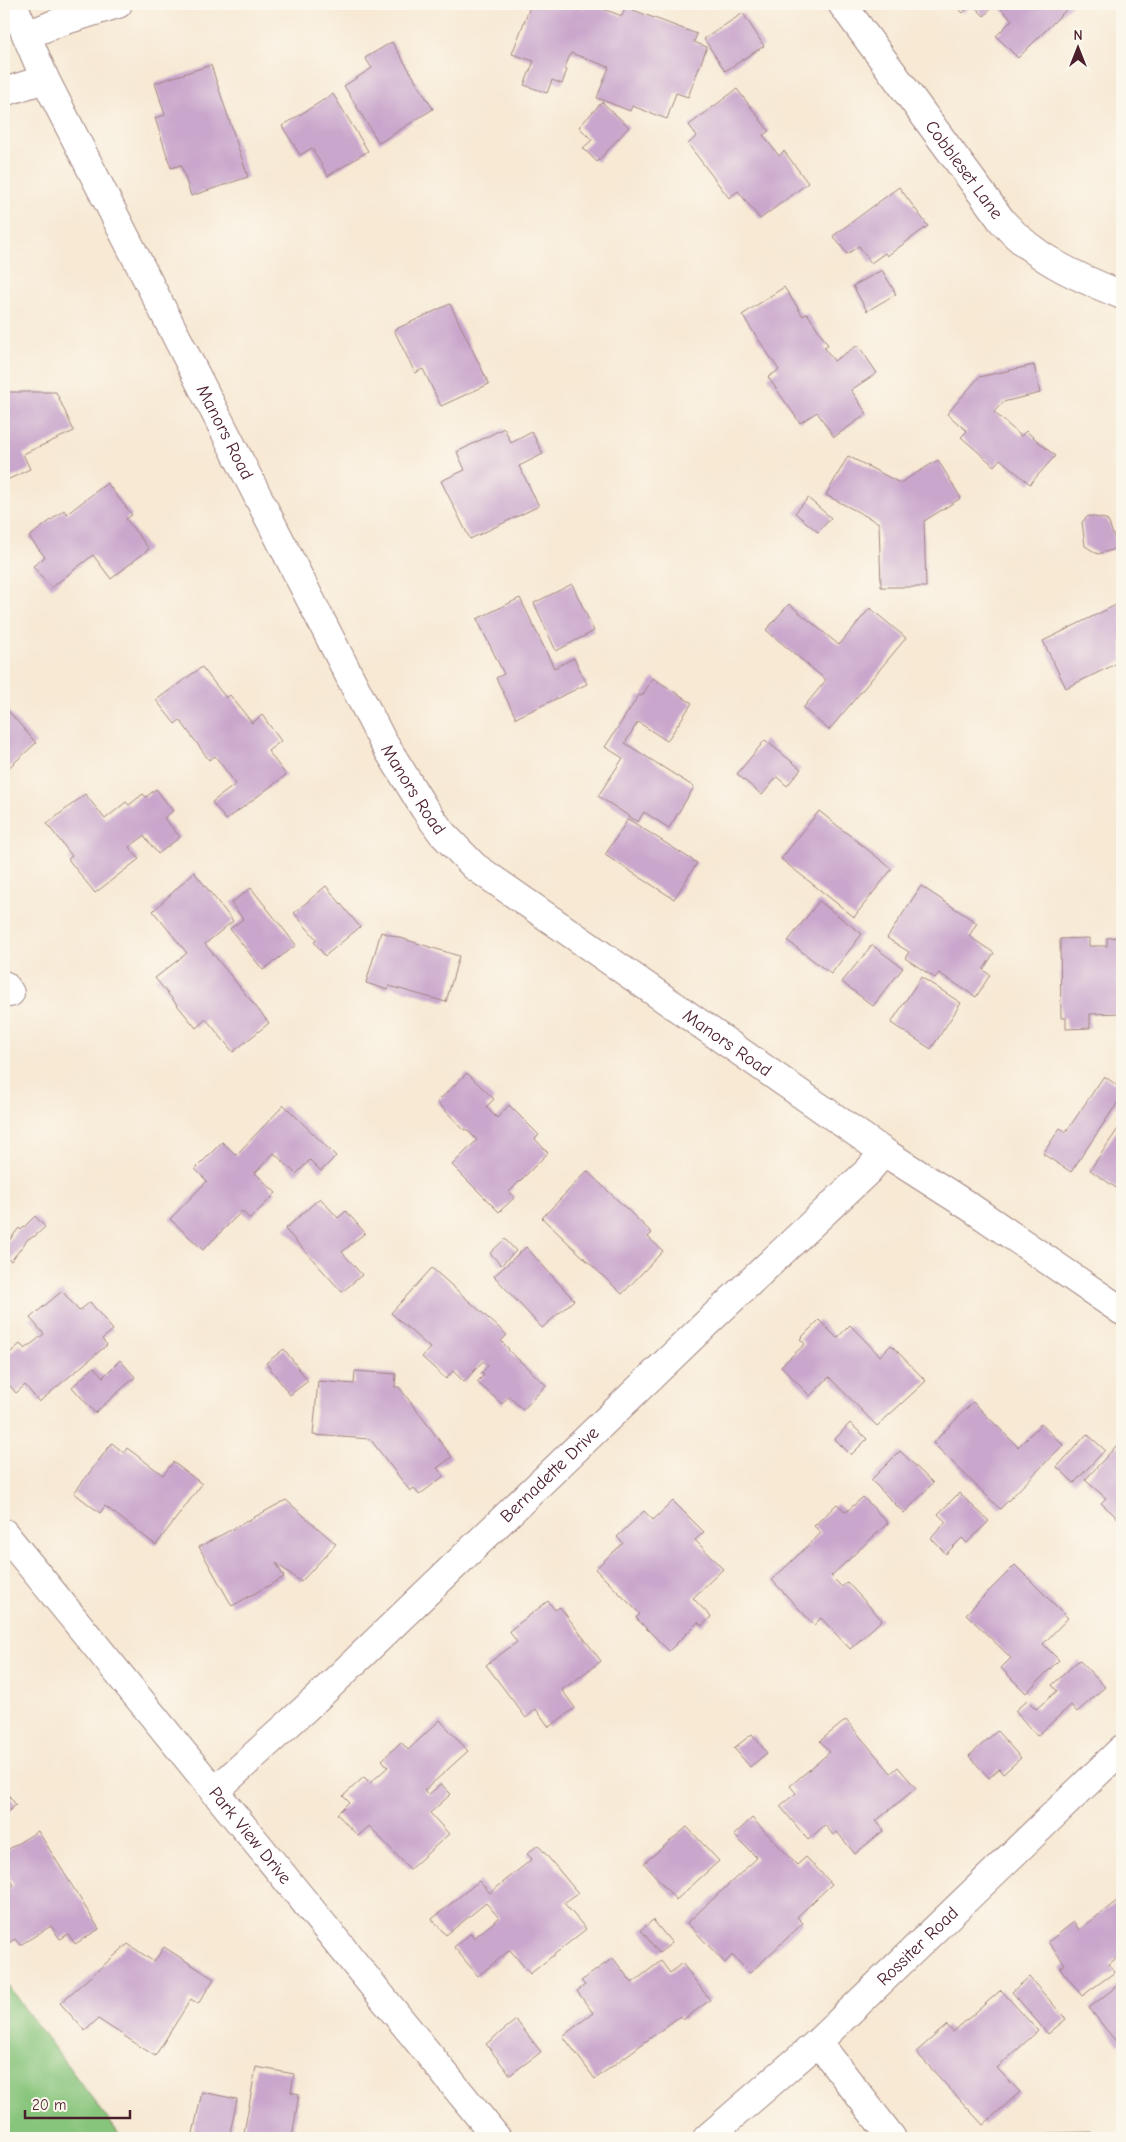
<svg xmlns="http://www.w3.org/2000/svg" width="1126" height="2142" font-family="'Comic Neue',sans-serif">
<style>
.green{fill:#88c57b;stroke:#697253}
.building{fill:#c9a6cc}
.lines{fill:none;stroke-linecap:round;stroke-linejoin:round}
.minor-casing{stroke:#a08480;stroke-width:30}
.minor{stroke:#fff;stroke-width:28}
.labels{text-anchor:middle;stroke-width:4;stroke-linejoin:round;paint-order:stroke}
.street-label{font-size:18px;fill:#4a1f2b;stroke:#fbf7ec}
</style>
<rect width="100%" height="100%" fill="#fbf7ec"/>
<filter id="ink" filterUnits="userSpaceOnUse"><feTurbulence type="fractalNoise" baseFrequency=".02" numOctaves="2"/><feDisplacementMap in="SourceGraphic" scale="10" xChannelSelector="R" yChannelSelector="G"/><feConvolveMatrix kernelMatrix="1 2 1 2 8 2 1 2 1" color-interpolation-filters="sRGB"/></filter>
<filter id="wash" filterUnits="userSpaceOnUse"><feTurbulence type="fractalNoise" baseFrequency=".0096" numOctaves="4" result="noise"/><feDisplacementMap in="SourceGraphic" scale="20" xChannelSelector="R" yChannelSelector="G"/><feGaussianBlur stdDeviation="1.12" result="paint"/><feColorMatrix in="noise" values="0 0 0 0 0 0 0 0 0 0 0 0 0 0 0 0 0 1.4 0 .05"/><feComposite in="paint" operator="in"/></filter>
<g filter="url(#wash)">
<rect width="100%" height="100%" fill="#f7e9d4"/>
<path class="green" d="M 4,1981 L 122,2138 L 4,2138 Z"/>
<g id="blocks">
<path class="building" d="M 531,4 L 548,4 L 558,7 L 559,4 L 572,4 L 584,8 L 586,4 L 590,4 L 622,16 L 625,7 L 697,34 L 694,42 L 707,47 L 688,97 L 676,93 L 667,119 L 632,106 L 630,111 L 597,98 L 609,67 L 571,53 L 564,69 L 567,70 L 562,84 L 552,80 L 547,93 L 524,85 L 534,61 L 512,54 Z
M 953,4 L 995,4 L 984,16 L 972,4 L 963,13 Z
M 996,4 L 1072,4 L 1018,58 L 996,36 L 1012,20 Z
M 743,13 L 764,46 L 725,71 L 704,39 Z
M 392,42 L 433,109 L 379,143 L 344,86 L 372,68 L 365,58 Z
M 211,65 L 248,177 L 191,196 L 181,165 L 171,168 L 155,118 L 165,115 L 155,83 Z
M 737,89 L 769,131 L 763,135 L 779,156 L 784,151 L 808,183 L 760,219 L 738,191 L 729,198 L 688,144 L 697,136 L 689,125 Z
M 333,94 L 368,151 L 328,176 L 312,148 L 300,155 L 282,126 Z
M 602,102 L 629,127 L 597,162 L 583,148 L 592,140 L 579,127 Z
M 899,187 L 928,226 L 887,256 L 885,253 L 871,263 L 859,246 L 847,254 L 833,236 Z
M 882,270 L 896,294 L 867,311 L 853,286 Z
M 784,287 L 803,316 L 807,313 L 828,345 L 824,347 L 834,361 L 858,345 L 877,373 L 851,390 L 867,414 L 834,437 L 817,412 L 800,423 L 768,377 L 779,370 L 742,315 Z
M 450,304 L 489,384 L 441,406 L 423,369 L 415,373 L 394,330 Z
M 1034,365 L 1040,393 L 1003,402 L 994,412 L 1021,436 L 1026,431 L 1055,456 L 1030,484 L 1000,459 L 994,466 L 961,437 L 967,431 L 947,414 L 979,377 Z
M 4,392 L 56,392 L 74,431 L 23,454 L 30,469 L 5,481 Z
M 504,428 L 511,443 L 532,432 L 543,454 L 519,466 L 539,506 L 470,539 L 441,481 L 465,470 L 457,452 Z
M 848,456 L 900,483 L 938,460 L 961,498 L 924,521 L 926,587 L 881,587 L 879,523 L 826,495 Z
M 107,483 L 132,515 L 126,519 L 149,549 L 111,579 L 93,555 L 51,588 L 33,566 L 45,557 L 29,537 L 64,510 L 67,514 Z
M 808,498 L 831,518 L 818,532 L 795,513 Z
M 1088,516 L 1106,519 L 1109,523 L 1116,543 L 1116,547 L 1112,550 L 1098,554 L 1085,546 L 1082,522 Z
M 572,584 L 594,631 L 556,651 L 534,603 Z
M 520,598 L 554,668 L 574,658 L 587,684 L 516,718 L 496,678 L 504,674 L 477,619 Z
M 1122,602 L 1122,661 L 1066,688 L 1043,641 Z
M 789,604 L 839,645 L 870,608 L 906,638 L 829,730 L 803,708 L 826,680 L 766,630 Z
M 202,667 L 226,698 L 230,695 L 252,723 L 262,715 L 281,741 L 268,751 L 286,775 L 226,820 L 212,802 L 236,784 L 215,756 L 209,760 L 180,720 L 175,724 L 156,700 Z
M 653,678 L 692,703 L 667,741 L 638,722 L 625,743 L 694,787 L 669,828 L 644,812 L 638,822 L 598,796 L 623,758 L 605,747 L 639,695 L 642,696 Z
M 4,706 L 36,743 L 5,771 L 4,769 Z
M 765,740 L 801,769 L 787,786 L 777,777 L 762,795 L 737,774 Z
M 156,789 L 173,811 L 164,818 L 180,837 L 158,854 L 144,836 L 129,847 L 139,859 L 95,893 L 68,859 L 72,856 L 47,824 L 85,794 L 105,819 L 126,802 L 129,805 L 143,794 L 146,797 Z
M 819,811 L 892,869 L 854,917 L 781,859 Z
M 628,819 L 697,863 L 674,899 L 605,855 Z
M 194,872 L 233,921 L 205,944 L 269,1023 L 233,1052 L 206,1019 L 196,1028 L 155,978 L 187,953 L 153,911 Z
M 326,886 L 360,927 L 325,956 L 314,942 L 317,940 L 294,913 Z
M 921,886 L 977,923 L 969,936 L 994,953 L 983,970 L 990,975 L 976,997 L 939,973 L 935,978 L 905,958 L 909,952 L 887,938 Z
M 251,888 L 296,945 L 263,970 L 230,929 L 243,919 L 231,903 Z
M 819,901 L 862,934 L 831,974 L 788,941 Z
M 381,932 L 459,956 L 446,1002 L 389,986 L 388,990 L 366,983 Z
M 1122,937 L 1122,1013 L 1090,1014 L 1090,1028 L 1066,1029 L 1066,1018 L 1061,1018 L 1060,939 L 1089,938 L 1089,946 L 1107,946 L 1107,938 Z
M 872,945 L 903,968 L 873,1006 L 842,982 Z
M 921,977 L 961,1003 L 931,1049 L 891,1023 Z
M 467,1073 L 494,1099 L 486,1107 L 497,1118 L 509,1105 L 539,1135 L 535,1139 L 548,1153 L 509,1192 L 515,1197 L 499,1212 L 452,1165 L 477,1140 L 466,1129 L 464,1130 L 437,1102 Z
M 1104,1076 L 1122,1089 L 1122,1096 L 1071,1172 L 1043,1154 L 1060,1128 L 1066,1132 Z
M 284,1105 L 336,1156 L 321,1171 L 310,1160 L 296,1174 L 274,1153 L 255,1173 L 276,1193 L 250,1219 L 242,1211 L 203,1250 L 170,1219 L 207,1181 L 195,1169 L 222,1142 L 236,1155 Z
M 1122,1123 L 1122,1192 L 1090,1170 Z
M 587,1171 L 652,1233 L 648,1237 L 663,1251 L 622,1294 L 542,1218 Z
M 320,1198 L 338,1218 L 346,1211 L 365,1233 L 342,1252 L 362,1275 L 342,1292 L 285,1229 Z
M 35,1216 L 45,1227 L 35,1236 L 28,1239 L 11,1261 L 4,1255 L 4,1247 L 19,1228 L 21,1230 Z
M 505,1239 L 516,1251 L 501,1265 L 490,1253 Z
M 526,1247 L 574,1300 L 542,1328 L 494,1276 Z
M 432,1268 L 507,1335 L 501,1341 L 509,1349 L 508,1350 L 546,1385 L 523,1410 L 509,1396 L 502,1404 L 477,1382 L 484,1375 L 481,1373 L 488,1366 L 483,1361 L 464,1382 L 453,1371 L 446,1379 L 422,1357 L 430,1348 L 391,1313 Z
M 62,1291 L 79,1311 L 90,1302 L 113,1330 L 102,1339 L 107,1345 L 39,1402 L 25,1385 L 16,1393 L 4,1379 L 4,1368 L 6,1366 L 4,1358 L 20,1344 L 25,1349 L 44,1334 L 30,1318 Z
M 819,1320 L 837,1338 L 850,1325 L 880,1356 L 891,1345 L 926,1381 L 877,1426 L 829,1377 L 810,1396 L 781,1366 L 805,1344 L 800,1339 Z
M 284,1349 L 308,1381 L 290,1395 L 266,1363 Z
M 120,1360 L 135,1377 L 95,1413 L 72,1387 L 94,1367 L 103,1377 Z
M 355,1371 L 396,1374 L 395,1387 L 399,1387 L 452,1457 L 437,1468 L 444,1476 L 419,1495 L 414,1488 L 410,1491 L 370,1439 L 313,1435 L 318,1381 L 354,1384 Z
M 973,1402 L 1018,1447 L 1041,1424 L 1063,1445 L 1000,1509 L 933,1443 Z
M 850,1423 L 867,1439 L 851,1455 L 835,1439 Z
M 1087,1434 L 1105,1450 L 1074,1483 L 1057,1467 Z
M 112,1443 L 124,1453 L 127,1448 L 163,1475 L 173,1462 L 202,1484 L 156,1545 L 105,1506 L 100,1513 L 74,1493 Z
M 1117,1445 L 1122,1450 L 1122,1522 L 1101,1503 L 1106,1498 L 1085,1480 Z
M 900,1451 L 933,1483 L 904,1513 L 871,1480 Z
M 959,1493 L 989,1521 L 967,1543 L 962,1538 L 946,1554 L 931,1538 L 946,1522 L 938,1514 Z
M 863,1497 L 888,1523 L 831,1576 L 842,1587 L 847,1582 L 882,1620 L 850,1649 L 821,1618 L 814,1625 L 772,1580 L 821,1533 L 814,1526 L 837,1504 L 846,1512 Z
M 286,1500 L 336,1544 L 301,1582 L 276,1563 L 284,1577 L 232,1606 L 199,1547 Z
M 673,1501 L 704,1532 L 695,1540 L 723,1569 L 693,1598 L 711,1617 L 701,1626 L 698,1622 L 669,1651 L 636,1618 L 640,1614 L 595,1569 L 623,1543 L 617,1537 L 644,1511 L 653,1520 Z
M 1015,1565 L 1068,1618 L 1043,1644 L 1059,1660 L 1026,1693 L 1001,1668 L 1011,1658 L 966,1614 Z
M 548,1601 L 555,1610 L 560,1607 L 601,1661 L 562,1690 L 575,1708 L 549,1727 L 536,1709 L 526,1718 L 486,1665 L 517,1642 L 509,1631 Z
M 1079,1660 L 1105,1687 L 1077,1712 L 1071,1705 L 1037,1736 L 1015,1711 L 1027,1700 L 1036,1709 L 1057,1691 L 1052,1685 Z
M 440,1720 L 468,1751 L 424,1791 L 428,1795 L 441,1784 L 451,1794 L 430,1813 L 449,1834 L 410,1869 L 369,1826 L 358,1836 L 337,1814 L 349,1802 L 343,1796 L 364,1777 L 370,1783 L 388,1767 L 382,1760 L 401,1742 L 408,1750 Z
M 846,1720 L 891,1773 L 898,1767 L 916,1788 L 876,1821 L 884,1830 L 855,1854 L 837,1832 L 833,1835 L 825,1825 L 808,1840 L 780,1806 L 796,1793 L 790,1786 L 830,1752 L 820,1741 Z
M 997,1731 L 1021,1758 L 1003,1774 L 999,1769 L 989,1778 L 969,1756 Z
M 752,1734 L 767,1753 L 750,1767 L 734,1748 Z
M 4,1789 L 16,1805 L 4,1815 Z
M 752,1818 L 797,1865 L 806,1857 L 832,1884 L 797,1917 L 803,1923 L 750,1973 L 732,1955 L 725,1963 L 687,1923 L 757,1858 L 734,1835 Z
M 687,1827 L 719,1861 L 676,1900 L 644,1863 Z
M 38,1831 L 99,1929 L 75,1944 L 68,1934 L 60,1939 L 51,1926 L 20,1945 L 15,1939 L 4,1946 L 4,1892 L 14,1885 L 4,1868 L 4,1852 Z
M 538,1845 L 578,1893 L 564,1903 L 586,1929 L 530,1974 L 510,1950 L 478,1976 L 454,1947 L 471,1933 L 474,1938 L 499,1918 L 486,1903 L 446,1935 L 432,1919 L 479,1881 L 490,1893 L 532,1859 L 527,1854 Z
M 1122,1897 L 1122,1954 L 1109,1964 L 1115,1972 L 1082,1996 L 1060,1968 L 1065,1964 L 1048,1942 L 1074,1922 L 1079,1930 Z
M 653,1920 L 672,1943 L 659,1953 L 641,1930 Z
M 128,1944 L 154,1962 L 164,1947 L 214,1979 L 198,2004 L 191,1999 L 155,2056 L 98,2019 L 85,2031 L 60,2003 Z
M 613,1958 L 632,1983 L 661,1961 L 670,1973 L 682,1963 L 710,2000 L 683,2020 L 680,2016 L 595,2079 L 563,2036 L 593,2013 L 577,1991 L 585,1985 L 581,1981 Z
M 1029,1977 L 1066,2019 L 1048,2034 L 1012,1992 Z
M 1122,1982 L 1122,2041 L 1118,2044 L 1089,2008 Z
M 1001,1990 L 1038,2031 L 997,2068 L 1020,2092 L 983,2125 L 916,2052 L 947,2025 L 953,2032 Z
M 516,2020 L 541,2052 L 510,2075 L 486,2044 Z
M 256,2067 L 294,2074 L 291,2092 L 299,2094 L 292,2138 L 243,2138 Z
M 202,2092 L 237,2099 L 229,2138 L 192,2138 Z
M 1091,2132 L 1091,2138 L 1048,2138 L 1048,2133 Z"/>
</g>
</g>
<g filter="url(#ink)">
<use href="#blocks" fill-opacity="0" stroke="#a08480" stroke-width="1"/>
<g class="lines">
<g class="minor-casing">
<g id="minor">
<path id="s1" d="M 13,4 L 45,79 L 382,740 L 424,808 L 442,833 L 474,866 L 884,1152 L 970,1207 L 1122,1311"/>
<path id="s2" d="M 842,4 L 1002,221 C 1035,259 1077,277 1122,295"/>
<path d="M 27,35 L 57,23 L 118,4"/>
<path d="M 4,92 L 45,79"/>
<path d="M 4,985 L 10,993"/>
<path id="s3" d="M 4,1533 L 497,2138"/>
<path id="s4" d="M 214,1792 L 316,1699 L 711,1319 L 868,1171 L 884,1152"/>
<path d="M 818,2042 L 892,2138"/>
<path id="s5" d="M 707,2138 L 818,2042 L 1122,1749"/>
</g>
</g>
<use href="#minor" class="minor"/>
</g>
</g>
<g class="labels">
<g class="street-label">
<text dy="6" stroke="none"><textPath href="#s2" startOffset="206">Cobbleset Lane</textPath></text>
<text dy="6" stroke="none"><textPath href="#s1" startOffset="478">Manors Road</textPath></text>
<text dy="6" stroke="none"><textPath href="#s1" startOffset="882">Manors Road</textPath></text>
<text dy="6" stroke="none"><textPath href="#s1" startOffset="1289">Manors Road</textPath></text>
<text dy="6" stroke="none"><textPath href="#s4" startOffset="462">Bernadette Drive</textPath></text>
<text dy="6" stroke="none"><textPath href="#s3" startOffset="390">Park View Drive</textPath></text>
<text dy="6" stroke="none"><textPath href="#s5" startOffset="285">Rossiter Road</textPath></text>
</g>
</g>
<rect width="1126" height="2142" fill="none" stroke="#fbf7ec" stroke-width="20"/>
<g transform="translate(1078 48)" stroke="#fbf7ec" stroke-width="4" paint-order="stroke">
<path d="M0-4L9 19L0 12L-9 19Z" fill="#4a1f2b"/>
<text y="-8" font-size="14" font-weight="bold" text-anchor="middle" fill="#4a1f2b">N</text>
</g>
<path d="M25 2110v8h105v-8" fill="none" stroke="#4a1f2b" stroke-width="2.5"/>
<text x="32" y="2110" font-size="15" fill="#4a1f2b" stroke="#fbf7ec" stroke-width="4" paint-order="stroke">20 m</text>
</svg>
